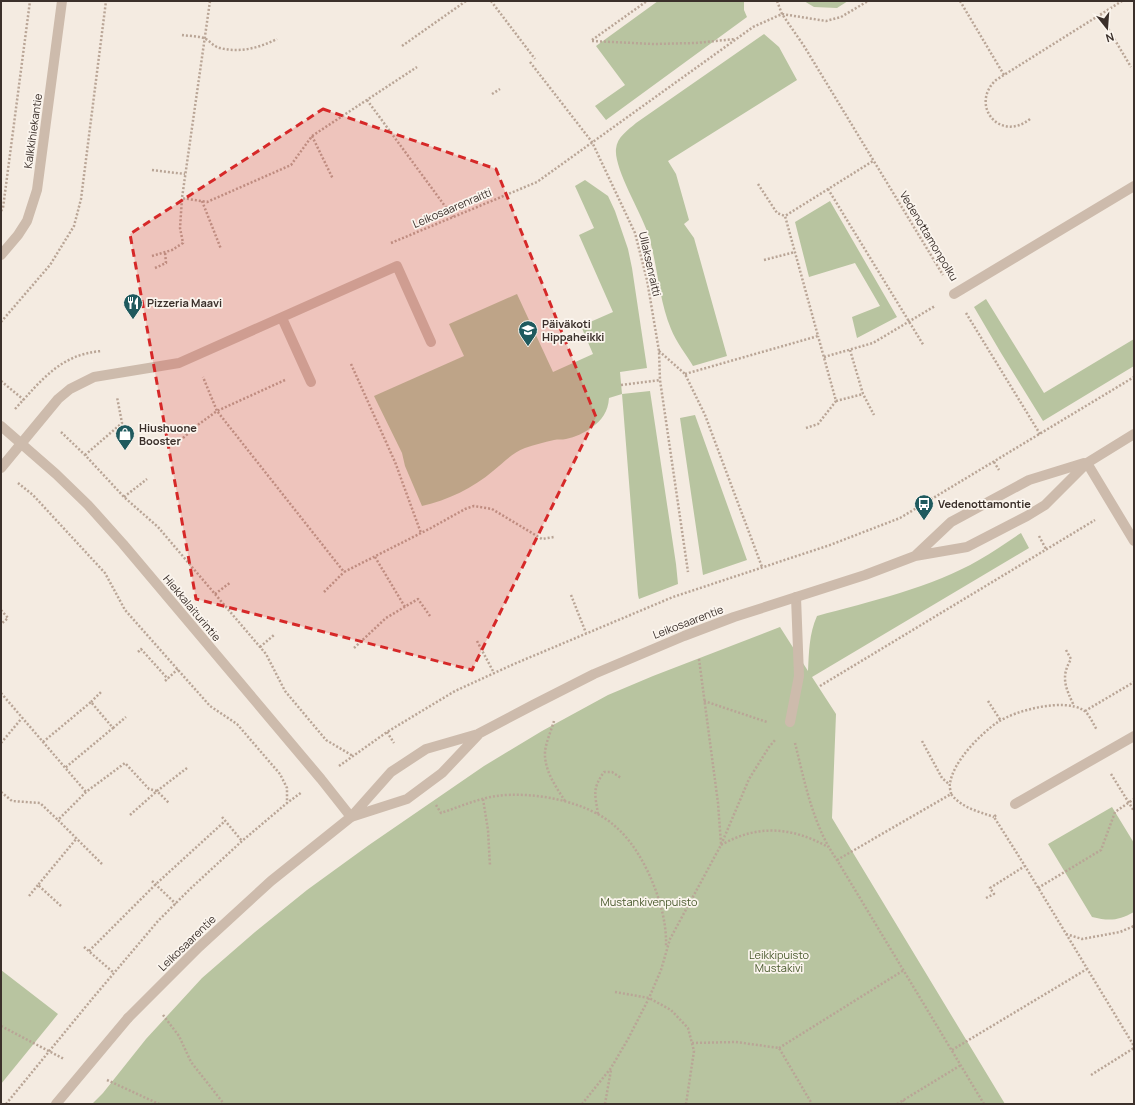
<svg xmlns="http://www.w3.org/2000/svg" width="1135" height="1105" font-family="Manrope,sans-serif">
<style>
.green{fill:#b8c4a0}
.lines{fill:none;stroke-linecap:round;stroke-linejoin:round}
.path{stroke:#b9a596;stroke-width:2.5;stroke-dasharray:2 2;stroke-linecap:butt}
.service{stroke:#cdbbac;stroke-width:10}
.minor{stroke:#cdbbac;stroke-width:10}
.tertiary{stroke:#cdbbac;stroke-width:10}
.path-bridge{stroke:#b9a596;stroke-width:2.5;stroke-dasharray:2 2;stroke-linecap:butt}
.tertiary-bridge{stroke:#cdbbac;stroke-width:10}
.marked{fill:#d62828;fill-opacity:0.2;stroke:#d62828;stroke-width:3;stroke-dasharray:8 5;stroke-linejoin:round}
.labels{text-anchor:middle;stroke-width:3.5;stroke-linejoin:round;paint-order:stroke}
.street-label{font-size:11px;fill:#3b302b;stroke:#fbf5ee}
.poi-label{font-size:11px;font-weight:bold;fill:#3b302b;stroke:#fbf5ee;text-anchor:start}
.park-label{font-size:11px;fill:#4a5a2e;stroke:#fbf5ee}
</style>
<rect width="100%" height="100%" fill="#f4ebe1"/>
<path class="green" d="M 658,1 L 744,1 L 744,10 L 747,17 L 606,120 L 595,106 L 625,85 L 596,46 Z
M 804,1 L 848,1 L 837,8 L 814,7 Z
M 764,34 L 779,47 L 797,80 L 668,161 L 676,174 L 689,220 L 684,224 L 694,238 L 727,356 L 693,366 C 686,354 676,342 671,329 C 658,298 658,263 647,231 C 640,211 614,168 616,149 C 617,137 628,130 636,123 Z
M 585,180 L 608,196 L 615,211 L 628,249 L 632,268 L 647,368 L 620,372 L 622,394 L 650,391 L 676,564 L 678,584 L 639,599 L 638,595 L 622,394 L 609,398 C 608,412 602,420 591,428 C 584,433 575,437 566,439 C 562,440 558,439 554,440 C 544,442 534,445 525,448 C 512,453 503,463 493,471 C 473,488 448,500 422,506 L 405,466 L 402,453 L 374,396 L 464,356 L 449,324 L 517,294 L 553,372 L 593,354 L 581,326 L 613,312 L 579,235 L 594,228 L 575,186 Z
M 830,201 L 897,317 L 857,338 L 852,317 L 880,306 L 855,263 L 809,277 L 795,222 Z
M 986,299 L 1044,393 L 1134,339 L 1134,366 L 1043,421 L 1001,353 L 974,307 Z
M 695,415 L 747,560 L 703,575 L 680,418 Z
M 1021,533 L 1029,548 L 812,677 L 836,714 L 832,818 L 1005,1104 L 92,1104 L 103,1093 L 146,1039 L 202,978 L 255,932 L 307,890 L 369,845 L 484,766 L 542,731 L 608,695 L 653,676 L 780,627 L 808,671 C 809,652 809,634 817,616 C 868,602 933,587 979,560 C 993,552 1007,542 1021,533 Z
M 1112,807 L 1134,843 L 1134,912 C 1118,921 1109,921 1092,917 L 1048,844 Z
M 1,970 L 58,1014 L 1,1084 Z"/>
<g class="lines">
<path class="path" d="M 210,1 L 182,198 L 207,202 L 291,165 L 312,136 L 417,67
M 491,1 L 535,59
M 777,1 L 782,14 L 804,46 L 943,275
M 960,1 L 1004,75
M 1100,15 L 1131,67
M 182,35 C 189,36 197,36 204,38 C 209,40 214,47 220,48 C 240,53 259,48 277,39
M 592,40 L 647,1
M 592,41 L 653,44 L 696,43 L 735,39
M 402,46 L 466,1
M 530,62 L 592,142 L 635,233 L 647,280 L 659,351 L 660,380 L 688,572
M 492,94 L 500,89
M 367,100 L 453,217
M 1030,119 C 1000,143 969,105 996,80 L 1122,1
M 312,136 L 333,179
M 152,170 L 185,174
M 758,184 L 777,213 L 785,216
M 828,189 L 924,346
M 202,201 L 221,249
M 1,211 L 3,208 L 30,1
M 391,243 L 537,182 L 753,27 L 782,14 L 826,21 L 841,17 L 868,1
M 152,256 L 172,250 L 183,243 L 180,228 L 182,198
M 764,260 L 795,252
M 155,268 L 166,263 L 165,252
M 966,313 L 1040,434
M 1,322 L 50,265 L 74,226 L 81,199 L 106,1
M 850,350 L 863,394 L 874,415
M 659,351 L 685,374 L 705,415 L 762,567
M 824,357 L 873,343 L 935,306
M 351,364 L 395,462 L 421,533
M 685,374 L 818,336 L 785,216 L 873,161
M 285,380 L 217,411 L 344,572 L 431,528 L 465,509 L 474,506 L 492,509 L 542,539 L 554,537
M 1,381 L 24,400
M 621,385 L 660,380
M 836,401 L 863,394
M 15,409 C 41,381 60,354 102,351
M 806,428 L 818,424 L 836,401 L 818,336
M 61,432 L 85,455 L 124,497 L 158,527 L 266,654 L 285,691 L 326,740 L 353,756
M 183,438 L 199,424 L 217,411 L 203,377
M 85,455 L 122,423 L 117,397
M 994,462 L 999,470
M 18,483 L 33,495 L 105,573 L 125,610 L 210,706 L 237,724 L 280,774 L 287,788 L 287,803
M 124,497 L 147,479
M 1039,536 L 1046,549
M 375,557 L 405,607
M 324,592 L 344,572
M 215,594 L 231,582
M 571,595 L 586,633
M 1,610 L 8,618 L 1,624
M 477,641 L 494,673
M 260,647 L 274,635
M 354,648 L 386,618 L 418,599 L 430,616
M 1066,650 L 1071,659 C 1060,678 1066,688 1074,706
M 138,652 L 141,649 L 168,679
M 699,659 L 718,803 L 721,844
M 165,681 L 178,669
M 820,686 L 1095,520
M 1,693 L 86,792
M 704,701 L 767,722
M 988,701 L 1001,721
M 91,702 L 102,691
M 1085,711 L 1134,682
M 554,721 C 551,731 546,742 545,752 C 544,770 556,787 565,801
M 113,728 L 126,717
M 387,732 L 394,743
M 922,741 L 942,778 L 950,785
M 43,742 L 91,702 L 113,728 L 65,768
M 1,743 L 22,718
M 795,743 C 805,783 813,826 837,860 L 984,1104
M 339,766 L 387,732 L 455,691 L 514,664 L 673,597 L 830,545 L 900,518 L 1134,377
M 1111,774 L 1134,811
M 1,792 L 12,801 L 40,803 L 58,820
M 951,794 C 951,791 949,787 950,784 C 952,763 980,734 998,722 C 1016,710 1064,698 1083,710 C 1089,713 1093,724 1097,730
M 483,799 L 488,830 L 490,866
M 436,805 L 441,813 C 459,807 477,799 496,796 C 533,791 588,801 616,827 C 630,839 641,857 649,874 C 659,896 667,922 666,947
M 598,814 C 595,794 592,789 604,772 L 612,772 L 621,778
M 130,815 L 157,791 L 187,768
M 996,815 L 994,817 L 1025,866 L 1134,1046
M 222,817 L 242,841
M 721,845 C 758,824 792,827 828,847
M 837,860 L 951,794 C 962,808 977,811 994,817
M 102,864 L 58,820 L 86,792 L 125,763 L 149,789 L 157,791 L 169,803
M 152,881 L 176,904
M 1038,888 L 1101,850 L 1115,812 L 1134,799
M 29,896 L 38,885
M 986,898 L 994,894 L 990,888 L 1025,866
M 61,906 L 38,885 L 77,838
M 1066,934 L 1082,939 L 1120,932 L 1134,926
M 84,947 L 114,973
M 89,951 L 156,884 L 225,821
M 615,992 L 649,998 L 671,1010 L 688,1028 L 694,1051 L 686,1104
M 92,999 L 158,921 L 190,889 L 242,841 L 287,803 L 302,792
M 163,1015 L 179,1036 L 191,1062 L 224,1104
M 1,1026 L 64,1059
M 692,1043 L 736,1042 L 779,1048 L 812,1104
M 779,1048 L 904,970
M 952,1050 L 1087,969
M 1091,1075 L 1134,1048
M 107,1080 L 159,1104
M 903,1100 L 906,1104
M 582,1104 L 611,1068 L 628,1039 L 649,998 L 661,970 L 670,939 L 721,845 L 749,779 L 769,747 L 776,739
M 605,1104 L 611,1070
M 897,1104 L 961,1065"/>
<path class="service" d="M 954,294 L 1134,186
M 282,318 L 311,382
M 1,468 L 58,399 L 70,389 L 94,377 L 179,363 L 397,266 L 431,342
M 790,722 L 799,676 L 796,597
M 1015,804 L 1134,736"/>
<path class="minor" d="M 1,255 L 18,235 L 27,221 L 37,190 L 62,1
M 1,426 L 56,474 L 88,505 L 123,544 L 321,779 L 351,817
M 1087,463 L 1134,541"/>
<path class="tertiary" d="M 915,556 L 951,522 L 1029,480 L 1084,463
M 351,817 L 407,799 L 442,773 L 478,735
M 128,1018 L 199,947 L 271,881 L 351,817 L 391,772 L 426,749 L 478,734 L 533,705 L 594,674 L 684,636 L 734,617 L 865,575 L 915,556 L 967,547 L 1027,516 L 1045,505 L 1087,463 L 1134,434"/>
<path class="path-bridge" d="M 6,1104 L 92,999"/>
<path class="tertiary-bridge" d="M 56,1104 L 128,1018"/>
</g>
<path class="marked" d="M 323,109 L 496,169 L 596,417 L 472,670 L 196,599 L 130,234 Z"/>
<defs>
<g id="restaurant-pin" transform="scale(1)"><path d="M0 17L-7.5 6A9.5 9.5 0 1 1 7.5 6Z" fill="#1f5a5e" stroke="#fbf5ee"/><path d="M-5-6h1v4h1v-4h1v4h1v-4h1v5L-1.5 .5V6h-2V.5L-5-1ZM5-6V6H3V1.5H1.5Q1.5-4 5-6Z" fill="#fff"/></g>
<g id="school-pin" transform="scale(1)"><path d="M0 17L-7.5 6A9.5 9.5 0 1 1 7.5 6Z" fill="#1f5a5e" stroke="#fbf5ee"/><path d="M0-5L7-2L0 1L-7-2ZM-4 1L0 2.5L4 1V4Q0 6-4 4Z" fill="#fff"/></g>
<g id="shop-pin" transform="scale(1)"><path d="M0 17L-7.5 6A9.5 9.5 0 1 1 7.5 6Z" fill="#1f5a5e" stroke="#fbf5ee"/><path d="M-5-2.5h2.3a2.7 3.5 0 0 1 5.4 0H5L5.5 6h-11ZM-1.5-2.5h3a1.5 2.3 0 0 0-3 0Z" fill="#fff"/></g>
<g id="bus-pin" transform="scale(1)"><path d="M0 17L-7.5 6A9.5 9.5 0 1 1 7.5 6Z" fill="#1f5a5e" stroke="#fbf5ee"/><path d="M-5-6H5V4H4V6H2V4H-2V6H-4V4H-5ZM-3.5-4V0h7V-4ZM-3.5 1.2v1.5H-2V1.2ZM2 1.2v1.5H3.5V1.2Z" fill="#fff"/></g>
</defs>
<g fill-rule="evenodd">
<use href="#restaurant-pin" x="133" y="303"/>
<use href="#school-pin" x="528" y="330"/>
<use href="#shop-pin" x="125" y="434"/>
<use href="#bus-pin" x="924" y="504"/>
</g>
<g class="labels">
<g class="street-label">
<text transform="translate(33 131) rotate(-82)" y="4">Kalkkihiekantie</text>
<text transform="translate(452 208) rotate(-23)" y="4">Leikosaarenraitti</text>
<text transform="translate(929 236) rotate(59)" y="4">Vedenottamonpolku</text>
<text transform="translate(650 264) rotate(77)" y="4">Ullaksenraitti</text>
<text transform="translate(192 608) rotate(50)" y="4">Hiekkalaiturintie</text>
<text transform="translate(688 622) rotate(-21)" y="4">Leikosaarentie</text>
<text transform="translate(187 943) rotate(-44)" y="4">Leikosaarentie</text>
</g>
<g class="poi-label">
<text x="147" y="307">Pizzeria Maavi</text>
<text x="542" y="328">Päiväkoti<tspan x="542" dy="13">Hippaheikki</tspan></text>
<text x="139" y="432">Hiushuone<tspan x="139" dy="13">Booster</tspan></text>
<text x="938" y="508">Vedenottamontie</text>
</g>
<g class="park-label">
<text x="649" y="906">Mustankivenpuisto</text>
<text x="779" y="959">Leikkipuisto<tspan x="779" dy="13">Mustakivi</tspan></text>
</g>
</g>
<rect width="1135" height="1105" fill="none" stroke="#3b302b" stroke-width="4"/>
<g transform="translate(1107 28) rotate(163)" stroke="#fbf5ee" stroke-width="3" paint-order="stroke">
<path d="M0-3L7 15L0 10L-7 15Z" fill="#3b302b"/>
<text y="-6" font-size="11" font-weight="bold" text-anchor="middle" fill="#3b302b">N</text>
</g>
</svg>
